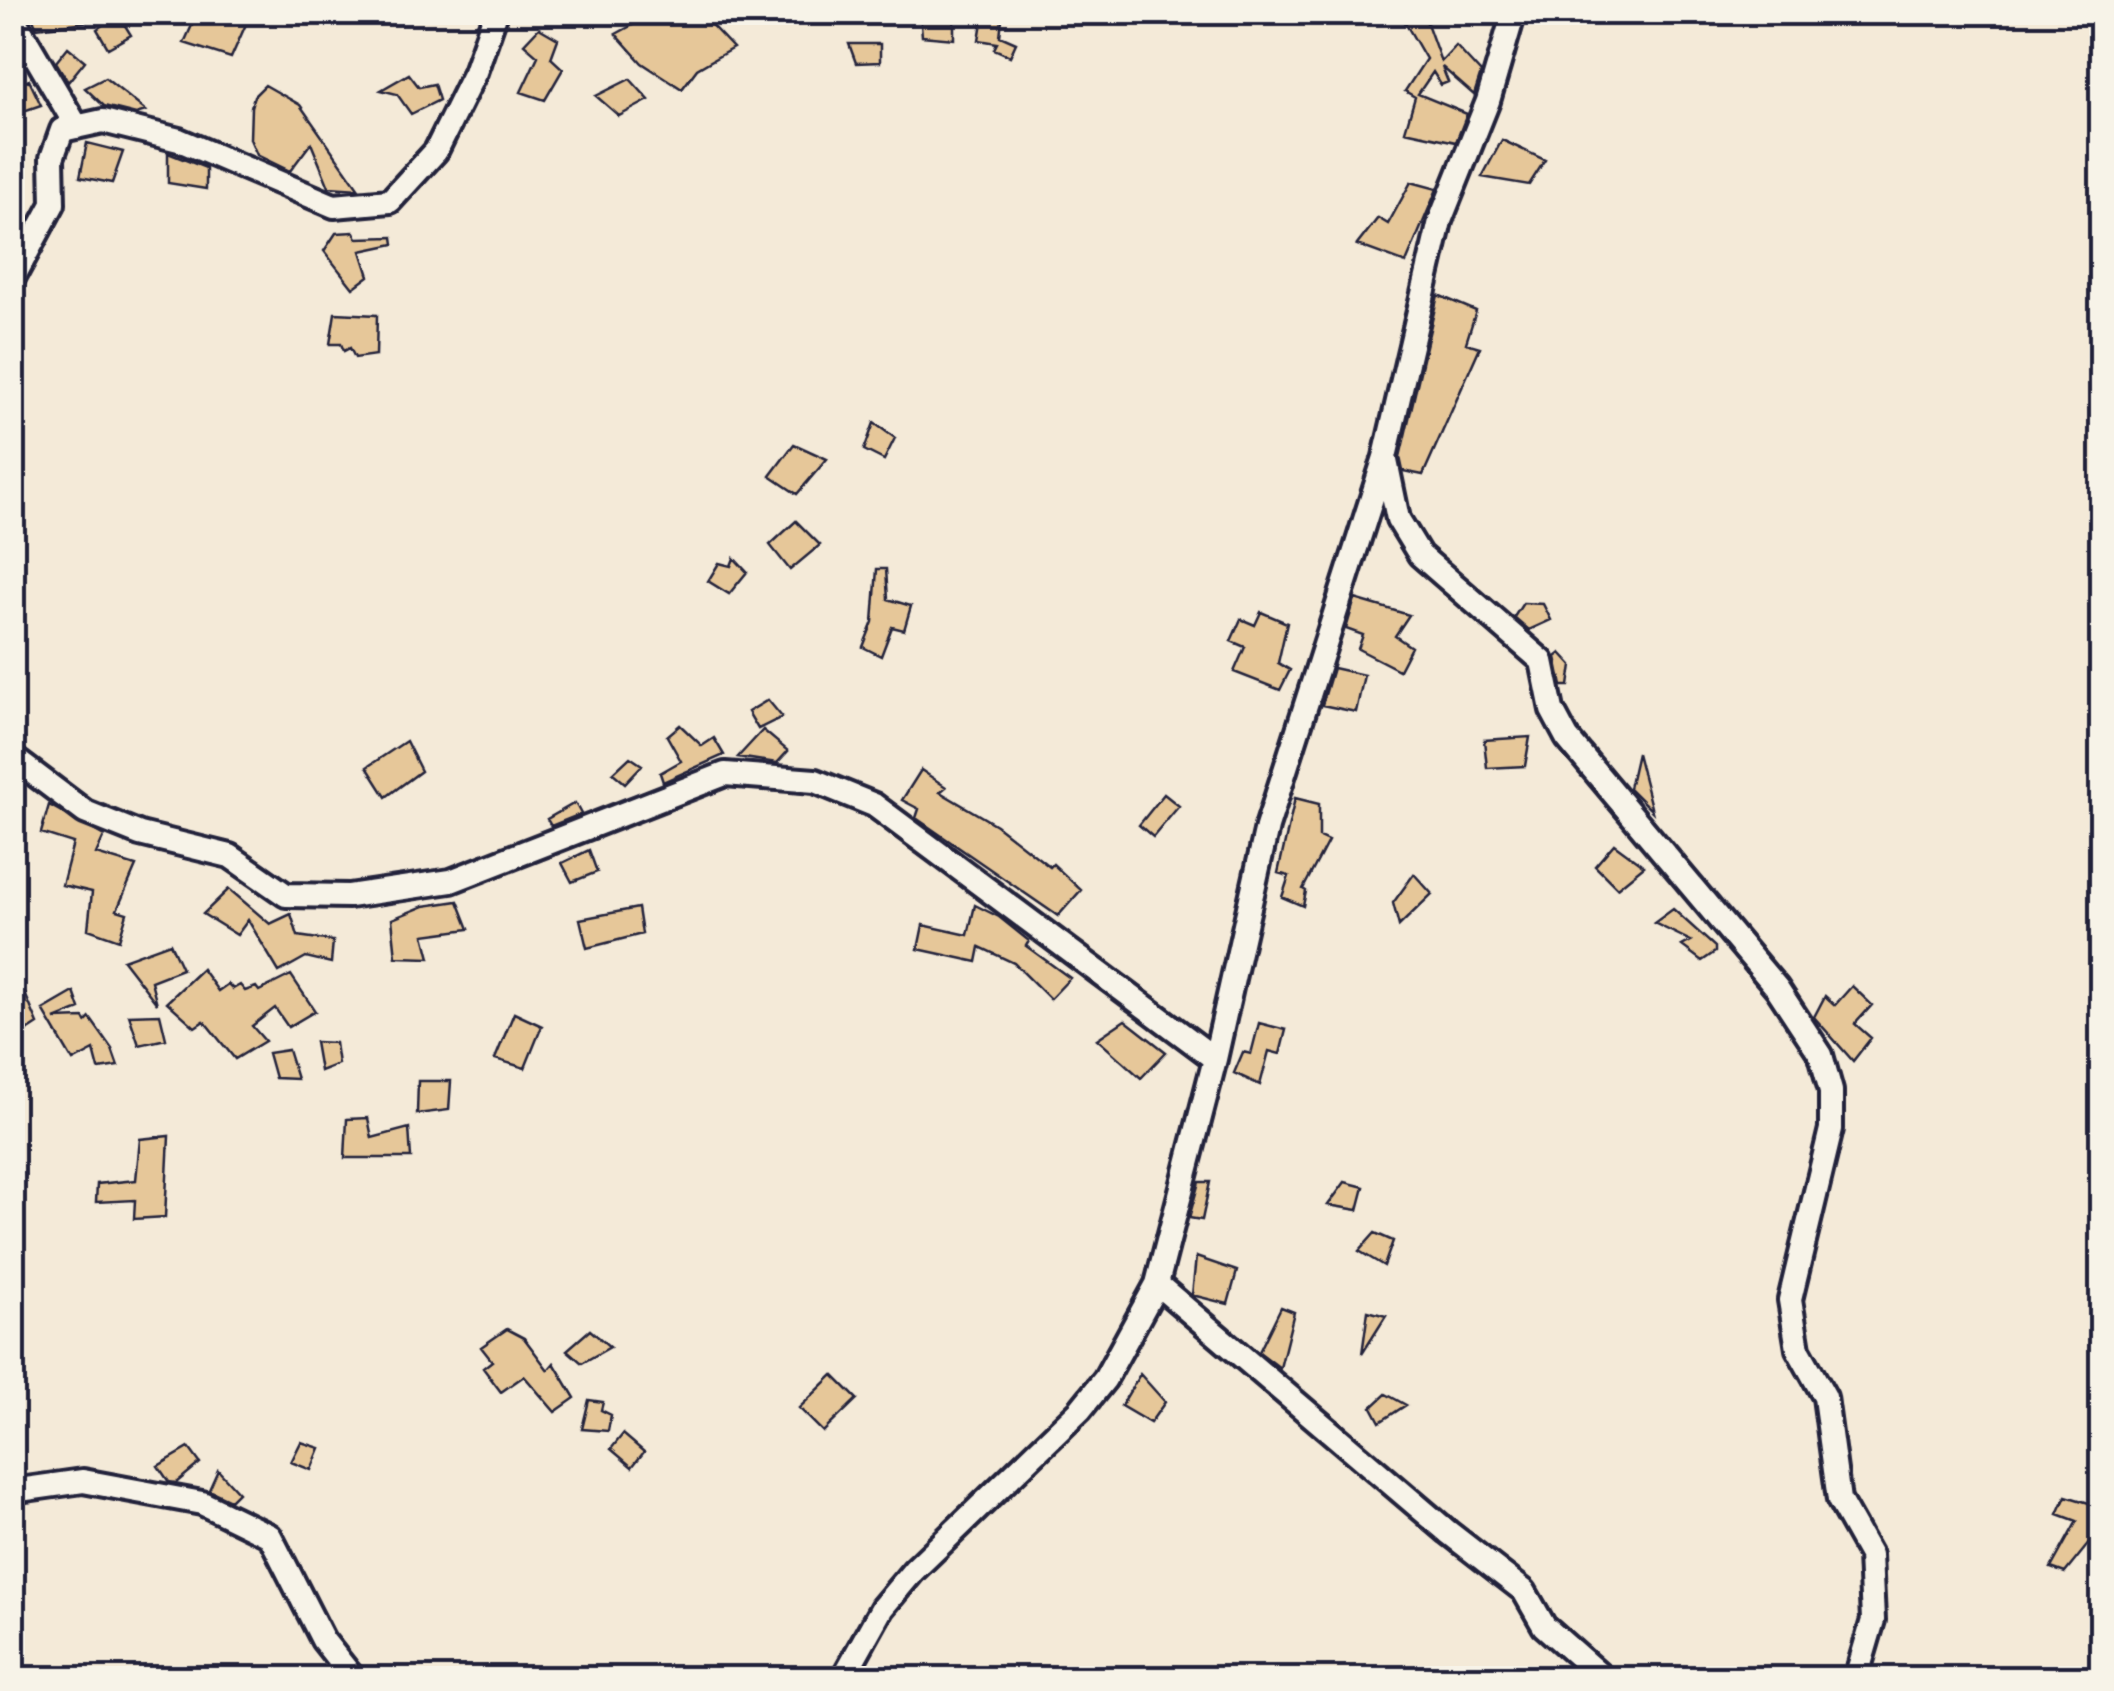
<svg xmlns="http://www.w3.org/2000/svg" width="2114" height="1691" font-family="Itim,sans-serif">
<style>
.building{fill:#e6c799;stroke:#22223b;stroke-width:2.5}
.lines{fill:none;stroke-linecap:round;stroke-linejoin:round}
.minor-casing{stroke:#22223b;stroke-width:30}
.minor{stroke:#f7f3e8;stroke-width:22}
</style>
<rect width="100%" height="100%" fill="#f4ead8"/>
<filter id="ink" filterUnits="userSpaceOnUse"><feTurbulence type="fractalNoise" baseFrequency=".01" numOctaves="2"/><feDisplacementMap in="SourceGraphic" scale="20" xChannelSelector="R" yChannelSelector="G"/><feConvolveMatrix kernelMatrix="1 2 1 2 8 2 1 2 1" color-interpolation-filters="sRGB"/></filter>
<g filter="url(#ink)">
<path class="building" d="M 30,12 L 86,12 L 86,22 L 37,28 Z
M 198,12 L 246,24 L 231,58 L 184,43 Z
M 618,12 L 699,12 L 733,48 L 697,69 L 682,89 L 642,63 L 616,34 L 638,22 Z
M 920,12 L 954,12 L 954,39 L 922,36 Z
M 1399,12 L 1424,15 L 1441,62 L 1456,46 L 1481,73 L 1474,95 L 1442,67 L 1448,82 L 1441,85 L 1433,72 L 1418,94 L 1467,114 L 1456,142 L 1405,131 L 1415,97 L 1405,91 L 1426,59 Z
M 118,14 L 131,35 L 108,48 L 97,29 Z
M 983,16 L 1002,19 L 1000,36 L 1016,43 L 1010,56 L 994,49 L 997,43 L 979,40 Z
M 539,28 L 558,39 L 551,58 L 563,69 L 545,100 L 521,92 L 538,56 L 524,44 Z
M 849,44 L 880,44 L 880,62 L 856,63 Z
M 68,47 L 85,61 L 68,82 L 56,62 Z
M 409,74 L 419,87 L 434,84 L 439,100 L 411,114 L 397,94 L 381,90 Z
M 105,78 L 146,111 L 136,114 L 104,106 L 85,88 Z
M 630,79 L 649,100 L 619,116 L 596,96 Z
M 29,80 L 41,105 L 12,115 L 12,88 Z
M 265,85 L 300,105 L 359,189 L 329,187 L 311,143 L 290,171 L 257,155 L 250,139 L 251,107 L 254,96 Z
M 1502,140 L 1545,160 L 1529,185 L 1482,177 Z
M 87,143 L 123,152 L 112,183 L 80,177 Z
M 168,153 L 206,168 L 206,189 L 168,183 Z
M 1411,182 L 1437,189 L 1406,263 L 1357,245 L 1378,218 L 1388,224 Z
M 354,232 L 357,238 L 393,237 L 394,244 L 361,251 L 369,276 L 353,288 L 324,251 L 336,233 Z
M 1438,295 L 1476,311 L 1466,343 L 1480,347 L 1423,475 L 1403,471 L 1400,457 Z
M 335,313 L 377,315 L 376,355 L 355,358 L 350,348 L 344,351 L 341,344 L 330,344 Z
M 874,423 L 895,438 L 884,460 L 864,450 Z
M 794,444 L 827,459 L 797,494 L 770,476 Z
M 796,521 L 820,545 L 790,570 L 770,545 Z
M 734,558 L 747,572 L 729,594 L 708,581 L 719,563 L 731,566 Z
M 877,569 L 886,569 L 888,599 L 911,606 L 904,630 L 892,627 L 881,656 L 863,647 L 873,622 Z
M 1355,599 L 1409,615 L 1395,636 L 1411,647 L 1399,670 L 1358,649 L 1363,635 L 1346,629 Z
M 1523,603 L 1543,604 L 1551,620 L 1529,630 L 1514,617 Z
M 1261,612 L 1287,623 L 1278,663 L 1290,670 L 1280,690 L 1234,672 L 1245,647 L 1231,641 L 1241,619 L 1255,625 Z
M 1561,653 L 1572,665 L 1569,686 L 1562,686 L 1556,657 Z
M 1333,668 L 1364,675 L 1356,712 L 1322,705 Z
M 768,700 L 782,717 L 758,729 L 748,712 Z
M 680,725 L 702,746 L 714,738 L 724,755 L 663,782 L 660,773 L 681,761 L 667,736 Z
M 763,730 L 788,751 L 777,763 L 738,757 Z
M 1530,737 L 1525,766 L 1487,768 L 1484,740 Z
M 406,741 L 421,771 L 386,797 L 367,767 Z
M 1637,753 L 1652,811 L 1629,788 Z
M 630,757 L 642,765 L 625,783 L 613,773 Z
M 921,770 L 946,787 L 940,792 L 996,825 L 1050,867 L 1053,864 L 1081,890 L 1058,916 L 916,818 L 919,809 L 902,800 Z
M 1164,794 L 1179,806 L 1153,837 L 1139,825 Z
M 1295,798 L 1319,804 L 1319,837 L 1328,841 L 1303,889 L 1306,891 L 1303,906 L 1282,897 L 1289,876 L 1278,873 Z
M 575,803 L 581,814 L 551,826 L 547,819 Z
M 49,805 L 104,836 L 96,854 L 136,866 L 117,910 L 127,913 L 119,940 L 88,929 L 92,892 L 62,885 L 73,843 L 41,833 Z
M 1614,844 L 1644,866 L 1617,888 L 1595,866 Z
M 589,850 L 597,872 L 572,882 L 562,863 Z
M 1414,874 L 1432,894 L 1399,926 L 1393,903 Z
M 229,889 L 270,924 L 291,914 L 298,936 L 333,941 L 331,963 L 306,957 L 279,972 L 248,920 L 237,935 L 203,914 Z
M 458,901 L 469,929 L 424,935 L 430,958 L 396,957 L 392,919 L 424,906 Z
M 975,905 L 999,917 L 1029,941 L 1026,946 L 1070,978 L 1050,999 L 1014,963 L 980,947 L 977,962 L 918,949 L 923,925 L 968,935 Z
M 638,908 L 642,934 L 587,948 L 580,919 Z
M 1673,909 L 1715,947 L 1715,952 L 1702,961 L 1682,946 L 1691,941 L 1654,923 Z
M 170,943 L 182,969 L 151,981 L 157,1004 L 123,960 Z
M 12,963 L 38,1024 L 12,1041 Z
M 202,969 L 218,991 L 228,984 L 233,989 L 240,985 L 245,991 L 256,987 L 259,991 L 291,975 L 315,1011 L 288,1027 L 275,1008 L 252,1026 L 265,1041 L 235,1059 L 204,1021 L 195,1027 L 167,1002 Z
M 1852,986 L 1872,1005 L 1855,1024 L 1871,1038 L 1853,1061 L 1814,1017 L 1825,996 L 1835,1005 Z
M 74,992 L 80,1009 L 55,1019 L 84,1018 L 86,1022 L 90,1018 L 112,1049 L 118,1066 L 99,1069 L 94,1050 L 73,1061 L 43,1010 Z
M 514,1013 L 542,1026 L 525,1068 L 495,1059 Z
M 160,1014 L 166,1039 L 139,1045 L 129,1015 Z
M 1125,1020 L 1166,1052 L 1141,1078 L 1097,1039 Z
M 1259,1023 L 1286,1030 L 1280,1054 L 1269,1051 L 1260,1085 L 1234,1073 L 1243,1052 L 1251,1054 Z
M 315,1042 L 335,1043 L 338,1064 L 320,1071 Z
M 288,1050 L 297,1079 L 275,1078 L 268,1053 Z
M 418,1081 L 451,1081 L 449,1110 L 417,1114 Z
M 368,1118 L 372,1138 L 409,1128 L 411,1158 L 345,1158 L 347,1119 Z
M 169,1136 L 165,1217 L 134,1219 L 135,1200 L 96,1202 L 97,1184 L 136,1180 L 140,1139 Z
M 1199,1182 L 1210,1182 L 1202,1220 L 1189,1218 Z
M 1345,1182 L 1364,1187 L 1358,1210 L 1328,1205 Z
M 1375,1233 L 1393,1241 L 1384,1266 L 1359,1251 Z
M 1196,1257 L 1237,1271 L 1228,1304 L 1192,1295 Z
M 1281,1307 L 1294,1312 L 1280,1368 L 1259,1352 Z
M 1368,1311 L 1386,1316 L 1362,1354 Z
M 507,1329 L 524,1338 L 548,1370 L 554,1363 L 575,1398 L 555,1412 L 524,1376 L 501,1392 L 483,1368 L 492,1361 L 481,1347 Z
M 590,1330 L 610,1347 L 582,1363 L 567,1350 Z
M 1140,1374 L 1165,1402 L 1150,1423 L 1121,1406 Z
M 833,1375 L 857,1399 L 823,1432 L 799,1408 Z
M 1386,1394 L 1406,1405 L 1380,1422 L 1372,1407 Z
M 589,1400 L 603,1402 L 601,1410 L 611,1415 L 608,1431 L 582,1429 Z
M 623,1434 L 644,1452 L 632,1467 L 611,1449 Z
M 301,1442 L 320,1448 L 311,1470 L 291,1462 Z
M 189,1448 L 200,1463 L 176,1483 L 169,1482 L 158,1466 Z
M 218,1470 L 238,1492 L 230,1500 L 209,1490 Z
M 2066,1496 L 2102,1507 L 2102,1568 L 2090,1542 L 2065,1573 L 2051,1568 L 2077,1521 L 2058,1514 Z"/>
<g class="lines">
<g class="minor-casing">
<path id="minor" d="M 12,16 L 77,127
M 12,280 L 53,204 L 52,158 L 62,130 L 103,121 L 179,140 L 334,206 L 390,201 L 436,151 L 475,72 L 496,12
M 1386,461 L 1398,519 L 1420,555 L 1542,661 L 1552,710 L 1567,738 L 1777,988 L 1821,1055 L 1831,1091 L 1831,1129 L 1790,1300 L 1798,1349 L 1825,1397 L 1839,1500 L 1870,1555 L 1873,1620 L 1856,1678
M 12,757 L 85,812 L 140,834 L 230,856 L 286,895 L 349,896 L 451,881 L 725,774 L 815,781 L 874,805 L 1215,1059
M 1157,1284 L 1448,1532 L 1524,1591 L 1544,1626 L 1603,1678
M 12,1491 L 83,1481 L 202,1503 L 270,1536 L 323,1640 L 353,1678
M 843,1678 L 882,1608 L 914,1570 L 1080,1410 L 1105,1379 L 1157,1284 L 1215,1059 L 1267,827 L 1385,457 L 1440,221 L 1488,101 L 1514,12"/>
</g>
<use href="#minor" class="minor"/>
</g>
</g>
<rect width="2114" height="1691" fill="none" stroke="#f7f3e8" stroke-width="50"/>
<rect x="25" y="25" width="2064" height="1641" fill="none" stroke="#22223b" stroke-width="4" filter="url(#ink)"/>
</svg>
